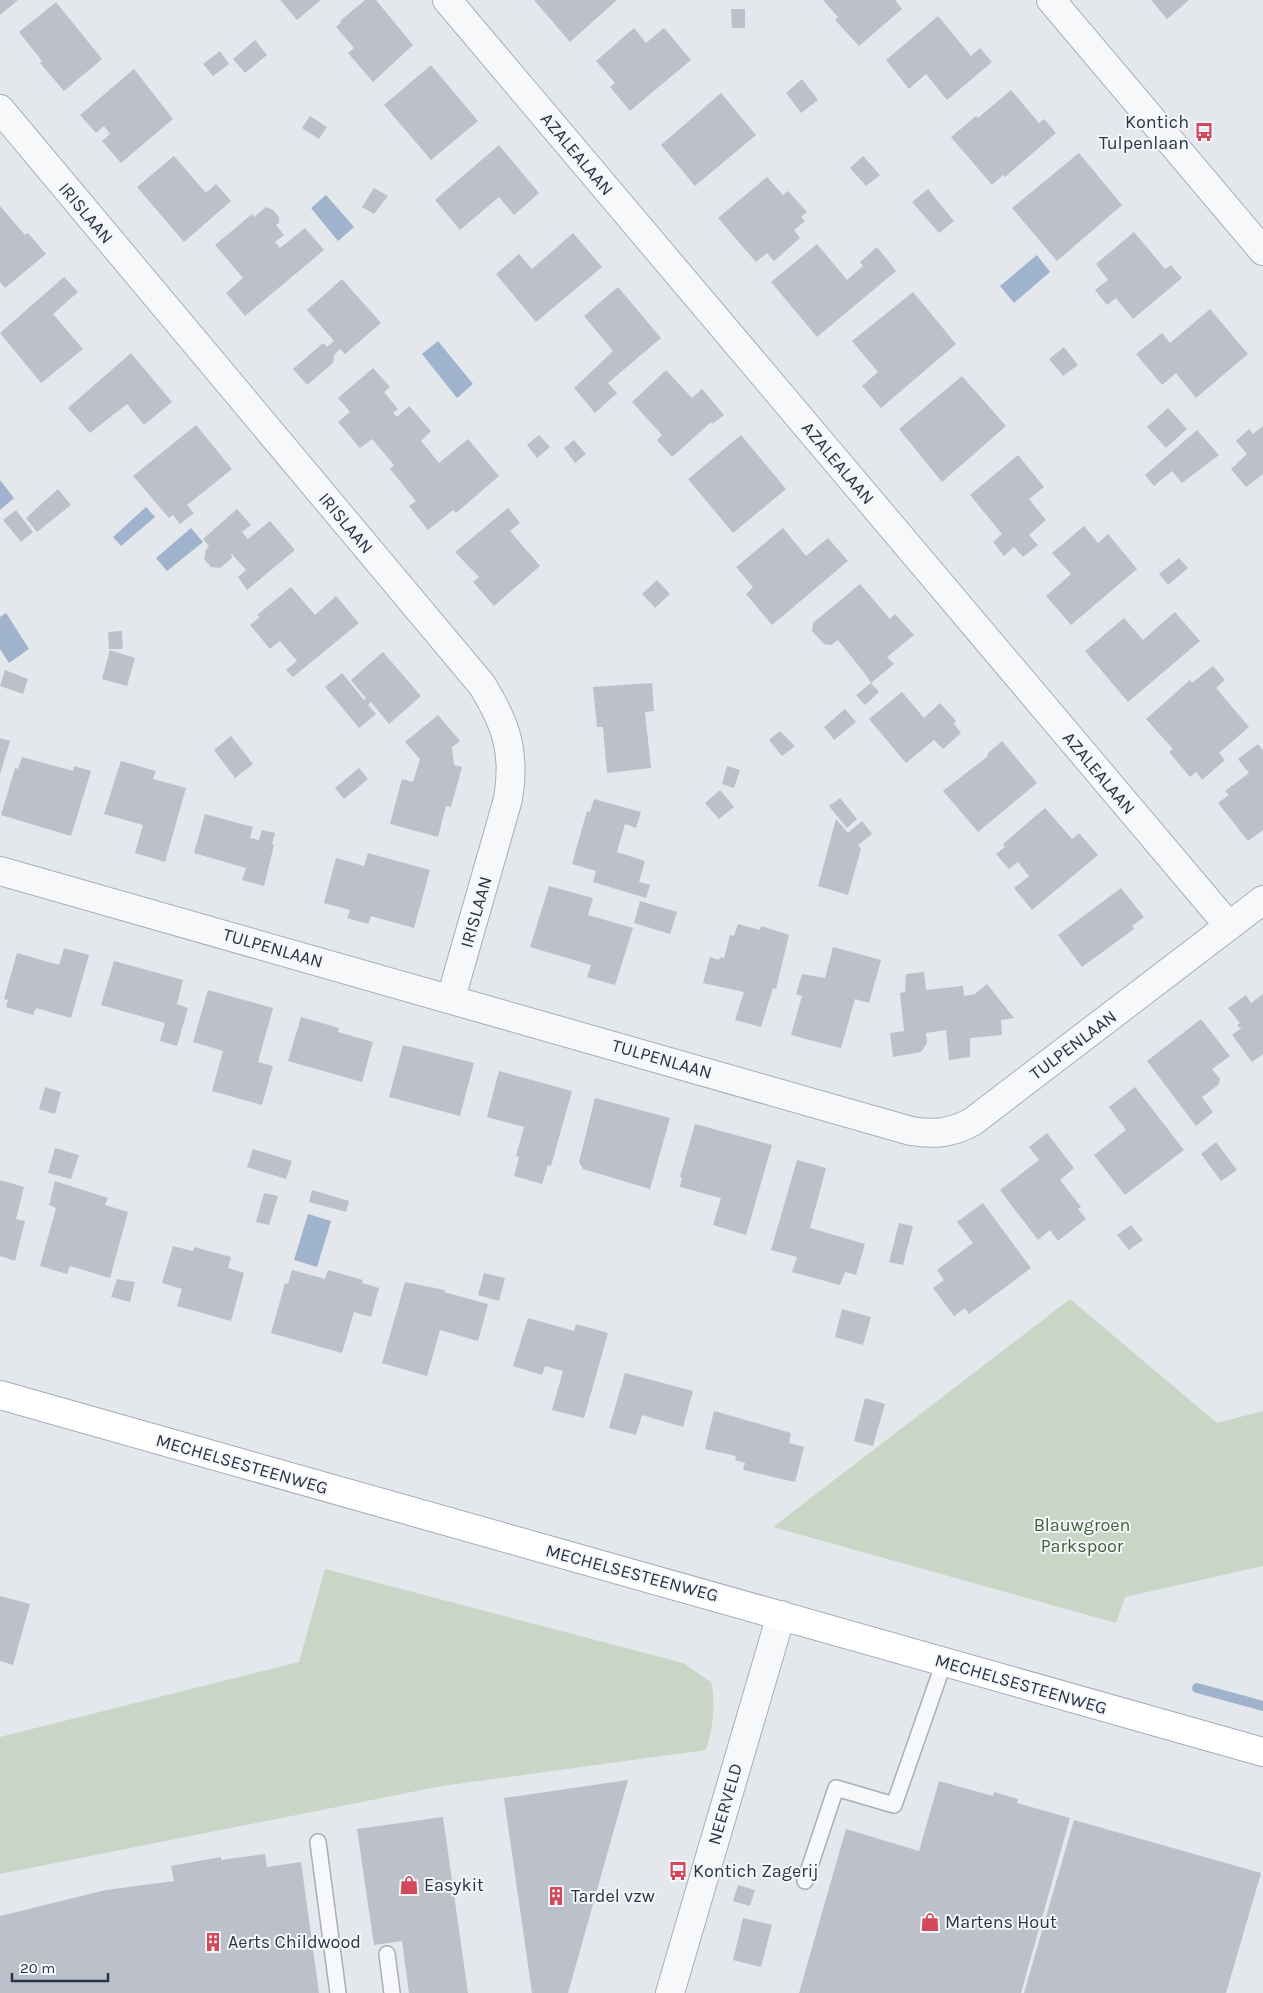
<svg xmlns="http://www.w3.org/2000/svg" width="1263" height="1993" font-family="Karla,sans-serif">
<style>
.green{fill:#c9d6c5}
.water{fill:#9fb4cc}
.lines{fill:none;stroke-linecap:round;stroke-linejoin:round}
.stream{stroke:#9fb4cc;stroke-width:10}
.building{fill:#bbc0ca}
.lane-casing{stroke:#a9aeb7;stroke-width:18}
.street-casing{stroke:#a9aeb7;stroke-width:30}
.primary-casing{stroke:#a3abb8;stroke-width:30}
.lane{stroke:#f7f8fa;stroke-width:15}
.street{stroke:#f7f8fa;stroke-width:28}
.primary{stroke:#fff;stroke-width:28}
.labels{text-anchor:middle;stroke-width:4;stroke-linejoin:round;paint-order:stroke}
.poi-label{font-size:18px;fill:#2b3445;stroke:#f4f6f9;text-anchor:start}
.street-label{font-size:18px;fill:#2b3445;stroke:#f4f6f9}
.park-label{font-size:18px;fill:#3f6138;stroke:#f4f6f9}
</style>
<rect width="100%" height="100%" fill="#e4e7ec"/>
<path class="green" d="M 1070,1299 L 1217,1423 L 1263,1411 L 1263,1566 L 1125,1597 L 1116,1623 L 773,1527 Z
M 325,1569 L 683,1663 L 711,1682 C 716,1704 713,1728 706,1750 L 442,1786 L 0,1874 L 0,1737 L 299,1662 Z"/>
<path class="water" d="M 326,195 L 354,227 L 338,241 L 311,208 Z
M 1037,255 L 1050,272 L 1014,303 L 1000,286 Z
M 438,341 L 473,384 L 457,398 L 422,354 Z
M 0,480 L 14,498 L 0,510 Z
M 146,507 L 155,517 L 121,546 L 113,537 Z
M 191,528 L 203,542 L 167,571 L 156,558 Z
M 6,613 L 29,649 L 9,663 L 0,649 L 0,617 Z
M 308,1214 L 331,1221 L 317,1267 L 294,1260 Z"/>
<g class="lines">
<path class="stream" d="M 1197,1688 L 1263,1706"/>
</g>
<path class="building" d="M 0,0 L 18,0 L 0,15 Z
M 280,0 L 321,0 L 297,20 Z
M 365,0 L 376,0 L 413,45 L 373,82 L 348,53 L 354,48 L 336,27 L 341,22 L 340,21 Z
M 534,0 L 617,0 L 570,42 Z
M 823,0 L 895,0 L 902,9 L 859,46 L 835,20 L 838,17 Z
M 1151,0 L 1189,0 L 1167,19 Z
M 56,2 L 102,59 L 64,91 L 40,63 L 42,61 L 19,32 Z
M 731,9 L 745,9 L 745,28 L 732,28 Z
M 938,16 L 971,56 L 980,48 L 992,62 L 947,100 L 926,74 L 909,89 L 886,60 Z
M 634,28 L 646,43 L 664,28 L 691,60 L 630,111 L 610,87 L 615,83 L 596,61 Z
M 255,40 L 267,55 L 245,73 L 233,59 Z
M 220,51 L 229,64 L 213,76 L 203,64 Z
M 431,65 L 478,121 L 431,160 L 384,105 Z
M 134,69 L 173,119 L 121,163 L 102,141 L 110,134 L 104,126 L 96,133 L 80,115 Z
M 802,79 L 818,100 L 801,113 L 786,93 Z
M 1011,90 L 1039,123 L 1044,119 L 1056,133 L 1005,177 L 1003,175 L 992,185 L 951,137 L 976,116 L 978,118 Z
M 721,93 L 756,135 L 695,186 L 661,145 Z
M 310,116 L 327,127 L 319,139 L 302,128 Z
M 499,145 L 539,193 L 514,215 L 499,197 L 460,230 L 435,200 Z
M 1079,153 L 1122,205 L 1057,261 L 1012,208 Z
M 174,156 L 206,193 L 216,184 L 231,201 L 184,242 L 137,187 Z
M 863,156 L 880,175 L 866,186 L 850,168 Z
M 767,177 L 783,195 L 788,191 L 807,212 L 801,217 L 805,221 L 794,230 L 800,238 L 774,261 L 767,253 L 756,262 L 718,218 Z
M 374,188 L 388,196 L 374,214 L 362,207 Z
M 928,189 L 954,221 L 939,233 L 912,202 Z
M 0,206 L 25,235 L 28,233 L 46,254 L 5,288 L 0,282 Z
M 266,207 L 273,210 L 279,217 L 279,223 L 276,225 L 284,235 L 275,242 L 280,248 L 305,228 L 324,250 L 245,316 L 226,293 L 243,278 L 215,245 L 252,214 L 254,217 Z
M 1134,232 L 1165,269 L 1171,265 L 1182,278 L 1133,319 L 1116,298 L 1107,305 L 1095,290 L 1108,280 L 1096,264 Z
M 573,233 L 602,267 L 536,322 L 496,274 L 519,254 L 532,269 Z
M 817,244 L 847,280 L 863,266 L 860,262 L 877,247 L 896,271 L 817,337 L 771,282 Z
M 64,277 L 78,292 L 53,314 L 83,349 L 41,383 L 0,333 Z
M 342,279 L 381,323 L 345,354 L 340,349 L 334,355 L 333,363 L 307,385 L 293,369 L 323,343 L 327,347 L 334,341 L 307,310 Z
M 618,287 L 661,338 L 608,383 L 617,393 L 595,413 L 574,388 L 613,351 L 584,316 Z
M 913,292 L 956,344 L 881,408 L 862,386 L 878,372 L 852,341 Z
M 1210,309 L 1248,354 L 1196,398 L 1176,373 L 1162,385 L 1136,354 L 1162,333 L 1170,343 Z
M 1064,347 L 1078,365 L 1063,376 L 1049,359 Z
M 131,353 L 172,402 L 144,425 L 127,404 L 90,433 L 68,408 Z
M 373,368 L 390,387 L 384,392 L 398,409 L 393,413 L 397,417 L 409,406 L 431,431 L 421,441 L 439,463 L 468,439 L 499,476 L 456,513 L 453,510 L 428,530 L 409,506 L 416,501 L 390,469 L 394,465 L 372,439 L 360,448 L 338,422 L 350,412 L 338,398 Z
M 666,370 L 692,398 L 702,389 L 724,415 L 712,424 L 711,422 L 672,457 L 657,440 L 662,435 L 632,402 Z
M 962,376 L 1006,426 L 942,482 L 899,429 Z
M 1168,408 L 1187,429 L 1166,448 L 1147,427 Z
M 196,425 L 232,469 L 187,505 L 194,513 L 180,524 L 173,515 L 169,518 L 133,476 Z
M 1263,426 L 1263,474 L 1246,487 L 1231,469 L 1247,454 L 1236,441 L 1249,429 L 1253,434 Z
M 1197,430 L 1219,455 L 1182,483 L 1172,471 L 1154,486 L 1145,475 Z
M 539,435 L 550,447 L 537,458 L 527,445 Z
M 741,435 L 786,489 L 733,533 L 688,479 Z
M 574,440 L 586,454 L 575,463 L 564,448 Z
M 1018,455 L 1044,487 L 1029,499 L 1046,520 L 1029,535 L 1038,545 L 1023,557 L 1014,547 L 1004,556 L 993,542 L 1002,534 L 970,495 Z
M 58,489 L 71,505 L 37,532 L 26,518 Z
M 508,508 L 520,523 L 510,531 L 540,566 L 494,606 L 473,582 L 479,577 L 455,552 Z
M 237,509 L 251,525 L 242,532 L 248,539 L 270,521 L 295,550 L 247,590 L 238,577 L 246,570 L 231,553 L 232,558 L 220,568 L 211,567 L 204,559 L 206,550 L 209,546 L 203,539 Z
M 16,510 L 33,532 L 21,542 L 3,520 Z
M 1084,526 L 1098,543 L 1108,534 L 1137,569 L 1071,625 L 1046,596 L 1071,574 L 1052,553 Z
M 783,528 L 806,556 L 828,538 L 848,561 L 772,625 L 746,594 L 753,587 L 736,567 Z
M 1179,558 L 1188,568 L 1168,585 L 1159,574 Z
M 657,580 L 670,594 L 655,608 L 642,594 Z
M 860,584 L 890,619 L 895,614 L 914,635 L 887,657 L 894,664 L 871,683 L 879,692 L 865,705 L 856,695 L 871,683 L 866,675 L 838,640 L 831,645 L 824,644 L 812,631 L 813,623 Z
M 291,587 L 315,615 L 336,596 L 359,623 L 293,677 L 286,670 L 297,661 L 280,641 L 270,649 L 250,625 L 260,617 L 257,615 Z
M 1175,612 L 1200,641 L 1128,702 L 1085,651 L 1124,618 L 1143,640 Z
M 122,631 L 123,649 L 109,649 L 108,632 Z
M 110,650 L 135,658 L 127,686 L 102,679 Z
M 383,652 L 421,696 L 389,724 L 371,702 L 368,705 L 376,714 L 359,728 L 325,687 L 342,673 L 364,700 L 366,698 L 351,680 Z
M 1213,666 L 1225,680 L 1216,688 L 1249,727 L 1219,753 L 1225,760 L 1202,780 L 1196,772 L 1190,777 L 1169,752 L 1173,749 L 1146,719 L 1190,680 L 1192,683 Z
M 5,670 L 28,679 L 23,694 L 0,686 Z
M 652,683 L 654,711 L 645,712 L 651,768 L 607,773 L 603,727 L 597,727 L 593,687 Z
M 902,692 L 924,718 L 940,703 L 956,721 L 954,724 L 961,733 L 943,749 L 934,740 L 906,763 L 869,719 Z
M 845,709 L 856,722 L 834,740 L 824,727 Z
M 438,715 L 460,741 L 452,747 L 454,765 L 462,767 L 451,807 L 446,806 L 438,837 L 390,824 L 402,779 L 413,782 L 420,759 L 405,742 Z
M 780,731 L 795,746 L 782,756 L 769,740 Z
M 231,736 L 253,764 L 235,778 L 214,750 Z
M 0,738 L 10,741 L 0,774 Z
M 1002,741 L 1037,783 L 978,832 L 943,791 L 988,756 L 987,754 Z
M 1258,744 L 1263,750 L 1263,830 L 1248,841 L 1218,803 L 1229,795 L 1225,791 L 1249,773 L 1238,759 Z
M 22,757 L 73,771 L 74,766 L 91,771 L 71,836 L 1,815 L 15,768 L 18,769 Z
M 121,761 L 156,771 L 153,779 L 186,788 L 165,862 L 135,853 L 143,825 L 104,814 Z
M 727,766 L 740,770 L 734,788 L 722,784 Z
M 359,768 L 368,779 L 344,799 L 335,788 Z
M 720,790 L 734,807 L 719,819 L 705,803 Z
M 840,798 L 857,819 L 847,828 L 829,806 Z
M 594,799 L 641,812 L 636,828 L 625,824 L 617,852 L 645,861 L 639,882 L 650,885 L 646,898 L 593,882 L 596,871 L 572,864 L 587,811 L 590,812 Z
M 1045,808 L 1072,839 L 1079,833 L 1098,855 L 1032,910 L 1014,888 L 1029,876 L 1018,862 L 1009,869 L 996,854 L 1005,847 L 1003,844 Z
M 205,814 L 253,827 L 250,838 L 259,840 L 262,830 L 275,833 L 272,844 L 274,845 L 264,886 L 242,880 L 246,868 L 194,853 Z
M 836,819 L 848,833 L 862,821 L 872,834 L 858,845 L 861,849 L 848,895 L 818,886 Z
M 368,853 L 430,870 L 414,928 L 371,916 L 368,924 L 347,918 L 350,910 L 324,903 L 336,858 L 364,866 Z
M 549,886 L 593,898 L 588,915 L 633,928 L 615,985 L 587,977 L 591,965 L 530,947 Z
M 1121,888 L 1144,917 L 1132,926 L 1134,929 L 1082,967 L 1058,935 Z
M 640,901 L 677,912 L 670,934 L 634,923 Z
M 738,924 L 760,930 L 761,926 L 789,935 L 776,989 L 773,988 L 761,1027 L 735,1020 L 744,992 L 703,983 L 710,957 L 719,960 L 720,957 L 724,958 L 730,935 L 734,936 Z
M 833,947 L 881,960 L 869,1003 L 855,999 L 841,1048 L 791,1035 L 802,996 L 796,994 L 802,974 L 825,978 Z
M 64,948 L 89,955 L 71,1018 L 36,1008 L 33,1015 L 6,1007 L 8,1000 L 4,999 L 17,953 L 59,965 Z
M 114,961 L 183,980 L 177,1004 L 188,1008 L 177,1046 L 160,1041 L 165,1023 L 101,1005 Z
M 924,972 L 926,990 L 963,986 L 964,996 L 975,994 L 987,984 L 1014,1018 L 1001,1020 L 1002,1035 L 970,1038 L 970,1057 L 949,1060 L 946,1030 L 926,1033 L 927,1043 L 921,1052 L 893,1057 L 890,1033 L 904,1031 L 900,993 L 905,992 L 906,974 Z
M 208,990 L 273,1008 L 258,1062 L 273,1066 L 262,1105 L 212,1091 L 223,1051 L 193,1042 Z
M 1263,994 L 1263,1054 L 1252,1062 L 1232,1035 L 1243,1027 L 1240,1028 L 1237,1025 L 1240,1023 L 1228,1008 L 1246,995 L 1251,1003 Z
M 301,1017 L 339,1028 L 338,1032 L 373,1042 L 362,1082 L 288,1061 Z
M 1201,1019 L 1230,1056 L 1212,1069 L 1220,1079 L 1218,1085 L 1202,1097 L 1213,1112 L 1196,1126 L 1147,1061 Z
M 403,1045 L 474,1063 L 460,1116 L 389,1097 Z
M 499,1071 L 572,1091 L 551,1166 L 548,1165 L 542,1184 L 514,1176 L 519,1157 L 516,1156 L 524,1127 L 487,1117 Z
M 45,1087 L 61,1092 L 55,1114 L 39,1109 Z
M 1135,1087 L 1184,1150 L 1125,1195 L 1094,1155 L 1126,1130 L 1109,1107 Z
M 595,1098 L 670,1118 L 650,1189 L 583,1169 L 579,1162 Z
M 695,1124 L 772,1145 L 746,1235 L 713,1225 L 721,1198 L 680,1187 L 682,1177 L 680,1177 Z
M 1047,1133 L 1074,1168 L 1060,1180 L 1081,1207 L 1078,1209 L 1086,1219 L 1058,1241 L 1050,1230 L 1038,1240 L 1000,1190 L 1039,1160 L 1029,1147 Z
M 1216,1142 L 1237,1170 L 1221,1181 L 1201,1154 Z
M 55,1148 L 79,1155 L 71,1179 L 48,1173 Z
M 253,1149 L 292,1161 L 286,1179 L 247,1167 Z
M 797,1160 L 826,1168 L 810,1228 L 865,1244 L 856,1275 L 845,1272 L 840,1285 L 792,1272 L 797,1257 L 771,1250 Z
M 0,1180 L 24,1187 L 16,1219 L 25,1221 L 15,1261 L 0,1256 Z
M 55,1181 L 108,1198 L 105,1205 L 128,1212 L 110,1278 L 70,1266 L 67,1274 L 40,1266 L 56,1208 L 49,1205 Z
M 312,1190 L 349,1201 L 346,1212 L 309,1202 Z
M 264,1193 L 278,1196 L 269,1225 L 256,1222 Z
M 983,1203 L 1031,1268 L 969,1314 L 965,1308 L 954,1316 L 933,1288 L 944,1280 L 937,1270 L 973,1243 L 957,1222 Z
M 899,1223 L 913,1226 L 903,1265 L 889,1262 Z
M 1131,1225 L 1143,1240 L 1129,1250 L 1117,1235 Z
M 173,1246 L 193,1251 L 194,1247 L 231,1257 L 228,1268 L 244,1273 L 231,1321 L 177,1306 L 182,1289 L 162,1283 Z
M 292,1270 L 325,1279 L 328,1270 L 363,1280 L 362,1283 L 379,1288 L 371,1317 L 354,1312 L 342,1353 L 271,1333 L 285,1283 L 288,1284 Z
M 484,1273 L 505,1278 L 499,1301 L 478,1295 Z
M 117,1279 L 135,1282 L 130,1302 L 111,1297 Z
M 405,1282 L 445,1290 L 444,1292 L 488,1304 L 478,1341 L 440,1330 L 427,1376 L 382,1363 Z
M 842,1309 L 871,1317 L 863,1345 L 835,1337 Z
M 528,1318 L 574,1331 L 576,1324 L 608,1333 L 584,1418 L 552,1410 L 563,1371 L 545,1366 L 542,1375 L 513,1366 Z
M 625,1373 L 693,1391 L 683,1427 L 642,1415 L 636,1435 L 609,1428 Z
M 865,1398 L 885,1404 L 873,1446 L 854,1441 Z
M 714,1411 L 791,1433 L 789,1443 L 804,1447 L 795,1482 L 743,1470 L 745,1463 L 735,1460 L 736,1456 L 705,1449 Z
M 0,1596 L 30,1604 L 13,1665 L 0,1661 Z
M 628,1780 L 568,1993 L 532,1993 L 504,1798 Z
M 939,1781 L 993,1796 L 994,1792 L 1018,1799 L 1017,1803 L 1070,1818 L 1021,1993 L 799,1993 L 846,1829 L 919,1851 Z
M 443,1817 L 468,1993 L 409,1993 L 402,1941 L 374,1945 L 357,1829 Z
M 1074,1820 L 1261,1873 L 1226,1993 L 1024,1993 Z
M 265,1854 L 267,1867 L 301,1862 L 319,1993 L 0,1993 L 0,1916 L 106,1890 L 174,1881 L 171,1866 L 221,1857 L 221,1860 Z
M 738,1885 L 755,1890 L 750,1906 L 733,1901 Z
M 743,1918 L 772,1925 L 761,1967 L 733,1960 Z"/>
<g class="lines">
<g class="lane-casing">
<path id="lane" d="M 318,1842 L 338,1993
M 805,1881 L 836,1788 L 894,1805 L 944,1662
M 387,1954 L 392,1993"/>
</g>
<g class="street-casing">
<path id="street" d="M 447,0 L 1229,926
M 1051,0 L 1263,251
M 0,109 L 482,685 C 506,724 516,752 508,799 L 451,998
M 0,871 L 911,1131 C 935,1135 951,1133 972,1122 L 1263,900
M 670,1993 L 781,1615"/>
</g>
<g class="primary-casing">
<path id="primary" d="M 0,1395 L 1263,1752"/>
</g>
<use href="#lane" class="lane"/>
<use href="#street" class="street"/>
<use href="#primary" class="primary"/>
</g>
<defs>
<g id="bus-bare" transform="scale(1.5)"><path d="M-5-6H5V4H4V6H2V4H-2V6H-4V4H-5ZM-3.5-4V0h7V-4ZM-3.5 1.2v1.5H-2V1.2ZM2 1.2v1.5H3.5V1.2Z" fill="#d1495b" stroke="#f4f6f9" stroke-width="2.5" paint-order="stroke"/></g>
<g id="shop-bare" transform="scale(1.5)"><path d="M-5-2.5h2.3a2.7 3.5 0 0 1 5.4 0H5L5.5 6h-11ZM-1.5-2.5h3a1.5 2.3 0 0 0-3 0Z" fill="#d1495b" stroke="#f4f6f9" stroke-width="2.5" paint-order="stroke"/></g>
<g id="building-bare" transform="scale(1.5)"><path d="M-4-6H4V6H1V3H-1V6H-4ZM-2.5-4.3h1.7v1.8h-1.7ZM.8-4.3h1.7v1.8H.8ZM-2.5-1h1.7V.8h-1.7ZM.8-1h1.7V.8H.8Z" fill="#d1495b" stroke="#f4f6f9" stroke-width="2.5" paint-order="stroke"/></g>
</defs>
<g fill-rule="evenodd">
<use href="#bus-bare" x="1204" y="132"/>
<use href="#bus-bare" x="678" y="1871"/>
<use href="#shop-bare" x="409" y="1885"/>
<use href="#building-bare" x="556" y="1896"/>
<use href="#shop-bare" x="930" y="1922"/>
<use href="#building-bare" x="213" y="1942"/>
</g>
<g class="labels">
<g class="poi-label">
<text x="1189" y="128" text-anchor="end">Kontich<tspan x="1189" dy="21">Tulpenlaan</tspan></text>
<text x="693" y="1877">Kontich Zagerij</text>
<text x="424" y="1891">Easykit</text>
<text x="571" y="1902">Tardel vzw</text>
<text x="945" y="1928">Martens Hout</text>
<text x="228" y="1948">Aerts Childwood</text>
</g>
<g class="street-label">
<text transform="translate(577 154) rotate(50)" y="6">AZALEALAAN</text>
<text transform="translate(86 213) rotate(50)" y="6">IRISLAAN</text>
<text transform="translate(838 463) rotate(50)" y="6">AZALEALAAN</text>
<text transform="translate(346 523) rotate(50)" y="6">IRISLAAN</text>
<text transform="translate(1099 773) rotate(50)" y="6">AZALEALAAN</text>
<text transform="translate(476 912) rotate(-74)" y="6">IRISLAAN</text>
<text transform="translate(273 948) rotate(16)" y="6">TULPENLAAN</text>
<text transform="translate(1073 1045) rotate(-37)" y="6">TULPENLAAN</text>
<text transform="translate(662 1059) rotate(16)" y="6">TULPENLAAN</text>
<text transform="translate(242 1464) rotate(16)" y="6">MECHELSESTEENWEG</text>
<text transform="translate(632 1573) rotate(15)" y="6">MECHELSESTEENWEG</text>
<text transform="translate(1021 1684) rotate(16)" y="6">MECHELSESTEENWEG</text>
<text transform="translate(725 1804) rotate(-74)" y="6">NEERVELD</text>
</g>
<g class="park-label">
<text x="1082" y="1531">Blauwgroen<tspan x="1082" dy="21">Parkspoor</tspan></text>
</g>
</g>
<path d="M12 1973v8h96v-8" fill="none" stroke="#2b3445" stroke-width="2.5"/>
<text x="20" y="1973" font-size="15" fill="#2b3445" stroke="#f4f6f9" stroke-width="4" paint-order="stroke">20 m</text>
</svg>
